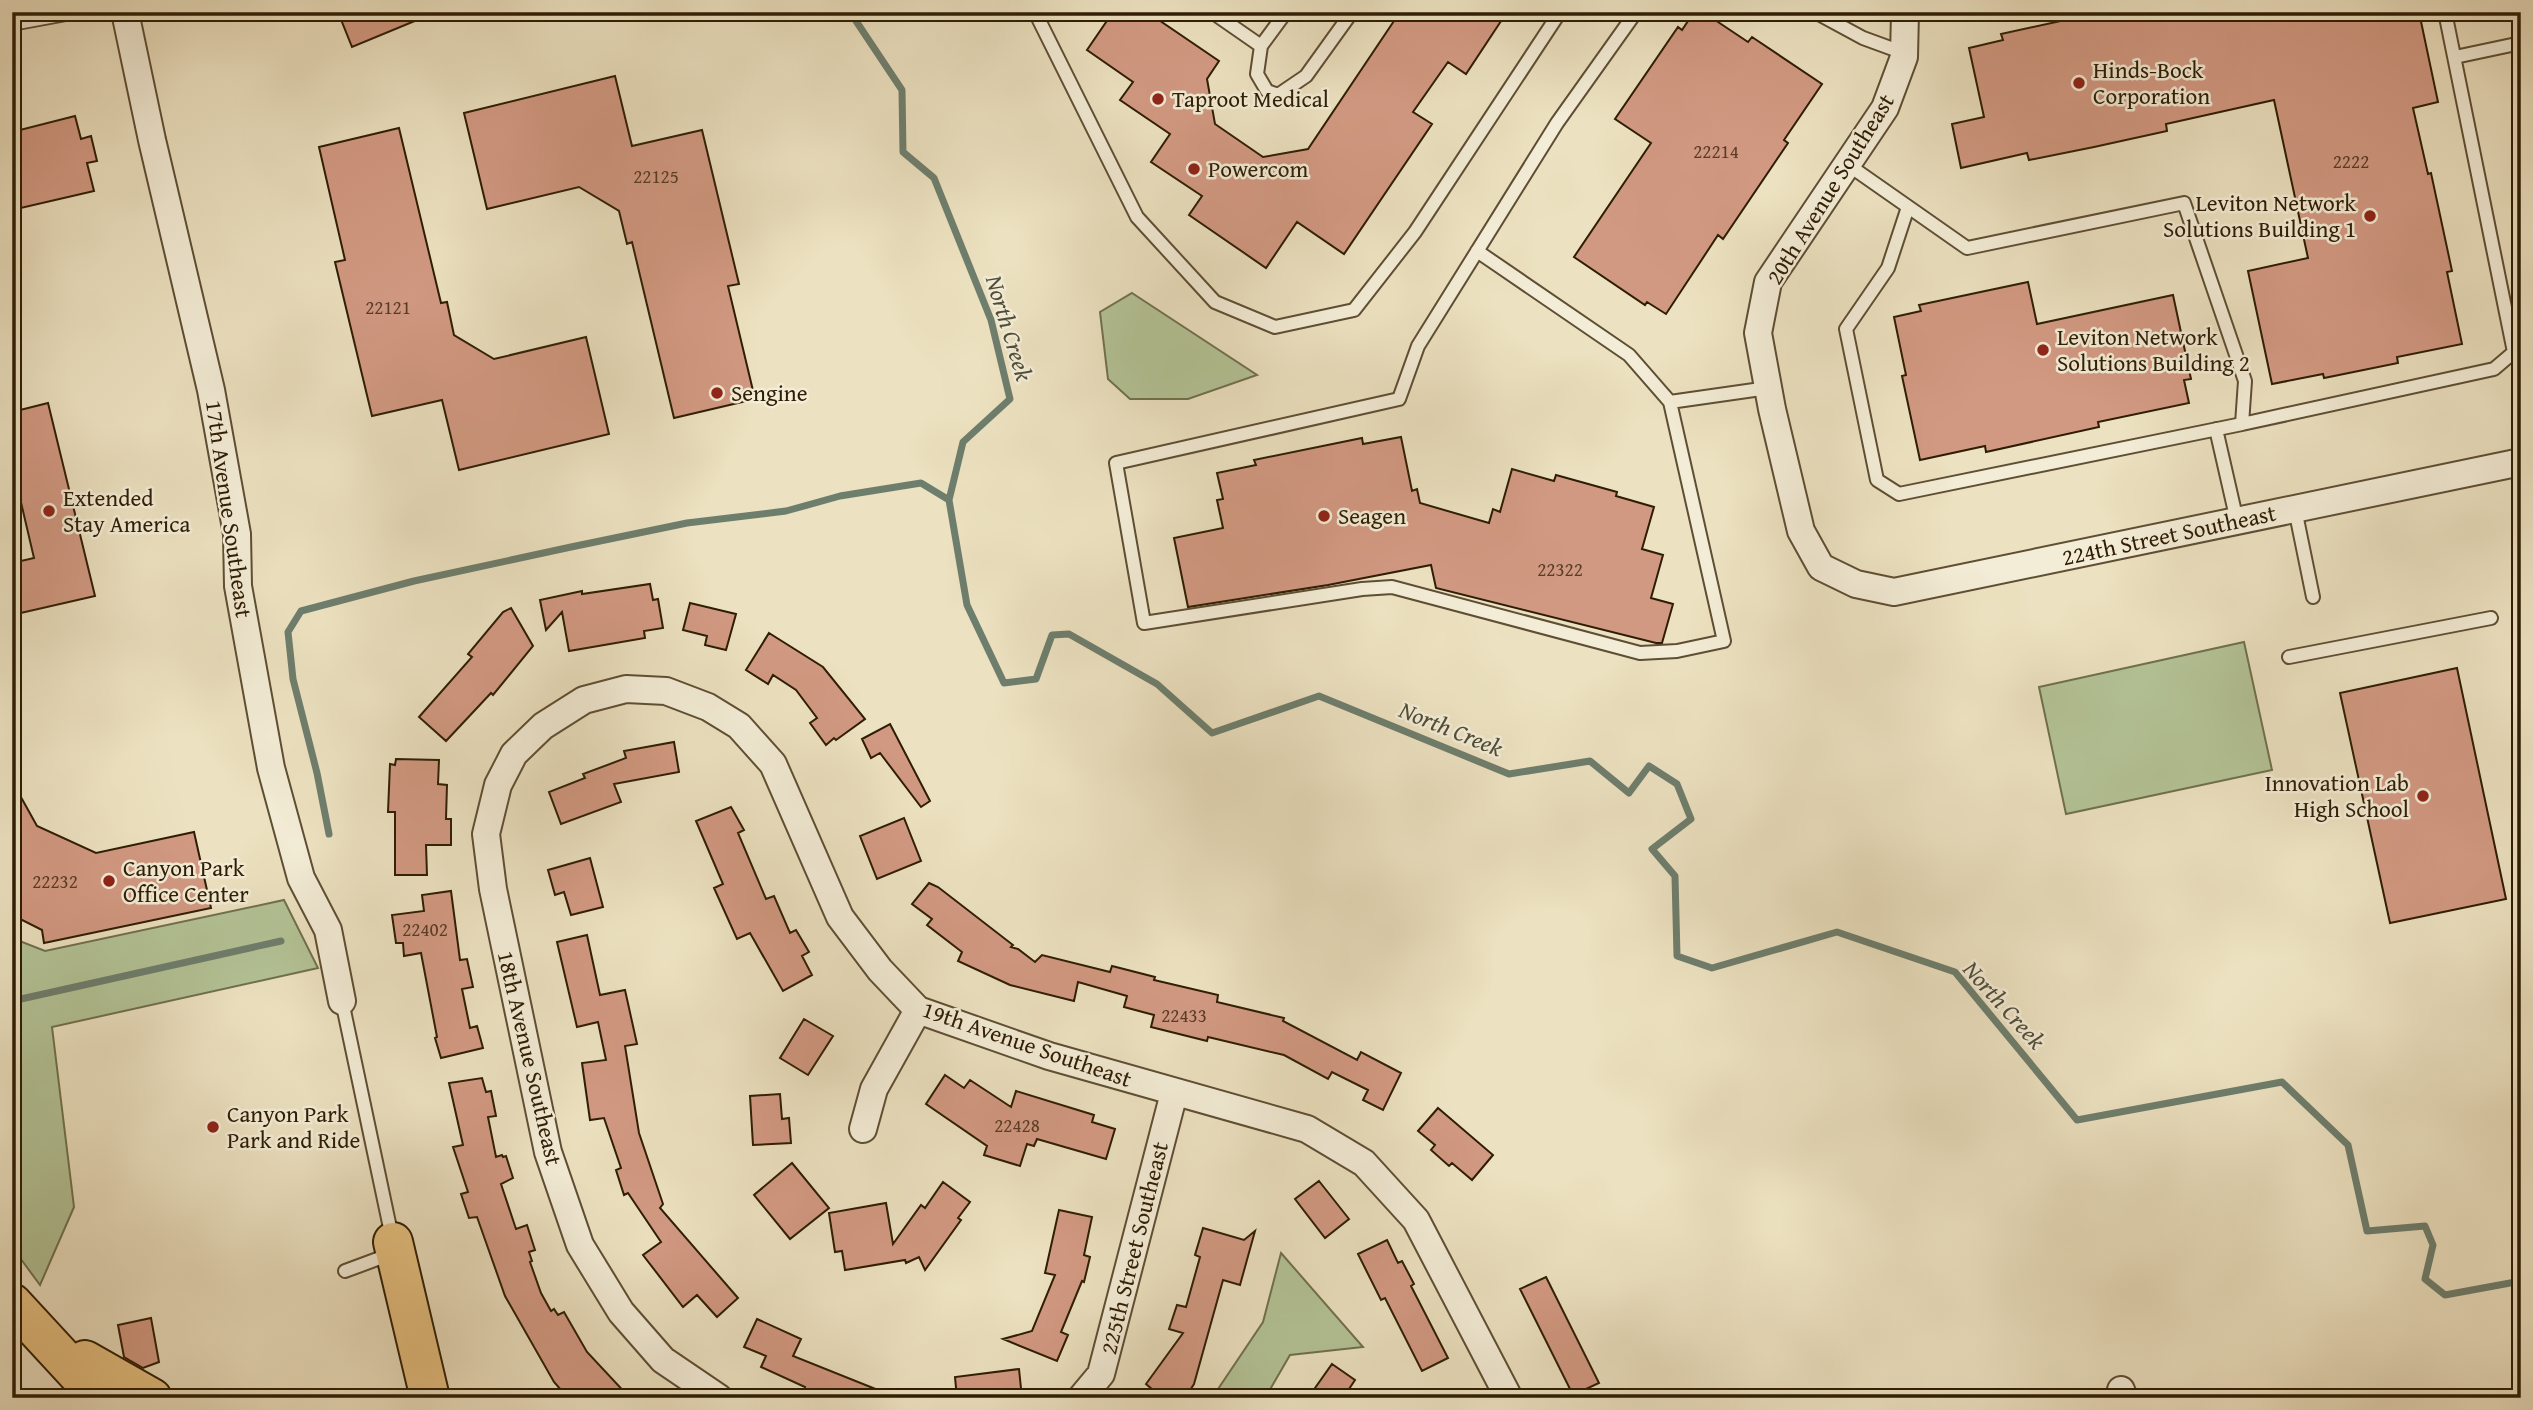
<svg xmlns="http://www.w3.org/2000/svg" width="2533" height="1410" font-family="'Gentium Book Plus',serif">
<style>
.green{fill:#b3c396;stroke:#70704d;stroke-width:2}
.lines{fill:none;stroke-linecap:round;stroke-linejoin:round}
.stream{stroke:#6e7e6d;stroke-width:7}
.building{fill:#d29982;stroke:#2e1d04;stroke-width:2}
.service-casing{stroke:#5e4e33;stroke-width:16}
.minor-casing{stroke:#5e4e33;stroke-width:30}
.motorway-casing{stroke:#2e1d04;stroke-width:42}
.service{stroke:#f3ecd6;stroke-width:12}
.minor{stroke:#f3ecd6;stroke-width:26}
.motorway{stroke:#e6c080;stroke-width:38}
.poi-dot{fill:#8f2418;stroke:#f3ecd6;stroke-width:2.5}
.labels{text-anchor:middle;stroke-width:5;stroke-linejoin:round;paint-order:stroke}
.number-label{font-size:19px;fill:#573c24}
.poi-label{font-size:23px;fill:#2e1d04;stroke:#f3ecd6;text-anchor:start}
.street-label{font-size:23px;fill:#2e1d04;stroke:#f3ecd6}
.water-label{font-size:24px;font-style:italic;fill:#4e4d39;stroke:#f3ecd6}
</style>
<rect width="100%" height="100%" fill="#ece1c0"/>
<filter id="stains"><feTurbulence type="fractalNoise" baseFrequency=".00286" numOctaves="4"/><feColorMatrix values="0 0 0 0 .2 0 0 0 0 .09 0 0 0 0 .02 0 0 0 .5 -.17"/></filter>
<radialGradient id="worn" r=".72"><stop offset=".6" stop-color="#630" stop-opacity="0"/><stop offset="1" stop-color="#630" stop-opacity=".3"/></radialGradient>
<path class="green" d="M 1132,293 L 1257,375 L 1188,399 L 1130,399 L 1108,379 L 1100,312 Z
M 2244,642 L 2272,770 L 2066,814 L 2039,687 Z
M 284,900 L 318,968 L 52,1027 L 74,1207 L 40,1285 L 12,1247 L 12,938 L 45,951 Z
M 1281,1253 L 1363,1347 L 1290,1355 L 1265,1398 L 1212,1398 L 1263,1322 Z"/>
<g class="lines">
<path class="stream" d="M 850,12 L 902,90 L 903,152 L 934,178 L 991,320 L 1010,399 L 963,442 L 949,500 L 967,605 L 1004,683 L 1036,679 L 1052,635 L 1069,634 L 1157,684 L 1212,733 L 1319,696 L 1509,774 L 1590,761 L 1629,793 L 1649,766 L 1677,784 L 1691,819 L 1652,849 L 1675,876 L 1677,956 L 1712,968 L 1837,932 L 1955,972 L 2077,1120 L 2282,1082 L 2348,1145 L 2367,1231 L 2425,1226 L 2433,1245 L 2425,1279 L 2445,1295 L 2521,1281
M 329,834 L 317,773 L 293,679 L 288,632 L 301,611 L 414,581 L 571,547 L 687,523 L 786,511 L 840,496 L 921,483 L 949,500
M 12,1001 L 281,941"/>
</g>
<path class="building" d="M 338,12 L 434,12 L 434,13 L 352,47 Z
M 1113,12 L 1147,12 L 1219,61 L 1207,79 L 1215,124 L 1263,157 L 1308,149 L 1400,12 L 1507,12 L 1466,74 L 1448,62 L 1413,112 L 1432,124 L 1344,254 L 1297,222 L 1266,268 L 1189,215 L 1202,196 L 1151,162 L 1170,134 L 1120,100 L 1133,82 L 1087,50 Z
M 1694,12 L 1703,12 L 1748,42 L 1752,37 L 1822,84 L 1784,140 L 1788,143 L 1723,239 L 1718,235 L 1666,314 L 1647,302 L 1645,305 L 1574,257 L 1651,143 L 1615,119 L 1678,27 L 1682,30 Z
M 2102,12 L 2115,12 L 2116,16 L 2134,12 L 2419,12 L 2438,102 L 2413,108 L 2428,174 L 2431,173 L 2452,271 L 2447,272 L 2462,344 L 2397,357 L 2398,363 L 2324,378 L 2323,374 L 2272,384 L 2248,271 L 2308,258 L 2274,100 L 2166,124 L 2167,131 L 2094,147 L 2029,160 L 2027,153 L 1961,168 L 1952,124 L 1984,117 L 1969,48 L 2003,40 L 2001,34 Z
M 615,76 L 632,146 L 702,130 L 739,284 L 728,286 L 755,399 L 674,418 L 632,242 L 627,244 L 619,211 L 579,187 L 487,209 L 464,113 Z
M 75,116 L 81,139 L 91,136 L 97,161 L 87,163 L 94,191 L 12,210 L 12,132 Z
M 399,128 L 441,303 L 447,302 L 454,335 L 494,359 L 586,337 L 609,434 L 459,470 L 442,400 L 372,416 L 335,262 L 345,260 L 319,147 Z
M 2028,282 L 2037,324 L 2173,295 L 2191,379 L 2184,380 L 2189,403 L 2098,422 L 2099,427 L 1986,452 L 1985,446 L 1920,460 L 1902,376 L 1906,375 L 1894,317 L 1921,311 L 1919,305 Z
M 48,403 L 95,596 L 12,615 L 12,563 L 34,558 L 12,464 L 12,412 Z
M 1401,437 L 1412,491 L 1417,489 L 1420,503 L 1489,523 L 1493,509 L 1500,512 L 1512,469 L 1554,481 L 1556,475 L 1617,492 L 1616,496 L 1654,507 L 1642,549 L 1663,555 L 1651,598 L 1673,604 L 1662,643 L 1656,643 L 1436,588 L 1431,565 L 1328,585 L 1188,607 L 1174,538 L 1223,528 L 1217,500 L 1223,499 L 1217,473 L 1256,465 L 1254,460 L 1362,438 L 1363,444 Z
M 650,584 L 653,600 L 658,599 L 663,628 L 644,631 L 645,638 L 569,651 L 562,612 L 546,630 L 540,600 L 582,591 L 582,594 Z
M 690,603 L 736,614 L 726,650 L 705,645 L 707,636 L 683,630 Z
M 511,608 L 533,646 L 493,695 L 491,693 L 446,741 L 419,717 L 472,657 L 468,654 L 503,612 Z
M 769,633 L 823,667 L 865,719 L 836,740 L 834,738 L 826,745 L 810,723 L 817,718 L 796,690 L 773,675 L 768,684 L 746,670 Z
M 2457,668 L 2506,899 L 2390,923 L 2340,693 Z
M 890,724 L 930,801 L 921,807 L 880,753 L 871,758 L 862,739 Z
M 674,742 L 679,772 L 614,784 L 621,802 L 561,824 L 549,792 L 585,778 L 583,774 L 626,758 L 624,751 Z
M 396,759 L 439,760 L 438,784 L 447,785 L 446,819 L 451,819 L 451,845 L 426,845 L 427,875 L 395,875 L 395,812 L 388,812 L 390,764 L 395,765 Z
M 12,781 L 37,826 L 96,853 L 194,832 L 211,908 L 44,943 L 42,930 L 12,915 Z
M 731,807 L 744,830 L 738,833 L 766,899 L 774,896 L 790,933 L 796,930 L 809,952 L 802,956 L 812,975 L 783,991 L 750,933 L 737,939 L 714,888 L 723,884 L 696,821 Z
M 904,818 L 921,861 L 877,879 L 860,836 Z
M 590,858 L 603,907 L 571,915 L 564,892 L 555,895 L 548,870 Z
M 929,883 L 938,887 L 1013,945 L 1011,947 L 1018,949 L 1035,962 L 1042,955 L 1110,972 L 1112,966 L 1155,977 L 1154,980 L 1218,995 L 1217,1002 L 1284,1018 L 1283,1021 L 1357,1060 L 1361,1052 L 1401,1073 L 1383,1110 L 1363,1100 L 1368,1090 L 1332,1072 L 1328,1079 L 1284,1055 L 1208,1037 L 1207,1041 L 1151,1027 L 1154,1015 L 1124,1007 L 1127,996 L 1078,982 L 1074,1001 L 1010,985 L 958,961 L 962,952 L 927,925 L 932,919 L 912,904 Z
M 451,891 L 460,960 L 467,959 L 473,987 L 462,989 L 470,1028 L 477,1026 L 483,1048 L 441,1058 L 435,1038 L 437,1037 L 421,953 L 404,956 L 403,943 L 396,943 L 392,915 L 424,911 L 422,895 Z
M 587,935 L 600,995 L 625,990 L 637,1044 L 625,1046 L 639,1133 L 663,1204 L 660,1208 L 738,1298 L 717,1317 L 697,1295 L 683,1307 L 643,1255 L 661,1242 L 628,1193 L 624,1195 L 616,1170 L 621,1168 L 604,1118 L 590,1120 L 582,1063 L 606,1060 L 598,1022 L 577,1027 L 557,942 Z
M 804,1019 L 833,1036 L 808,1075 L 780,1058 Z
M 945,1075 L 964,1088 L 970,1080 L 1011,1107 L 1016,1091 L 1094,1115 L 1092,1122 L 1115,1129 L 1106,1159 L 1037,1139 L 1034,1146 L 1027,1144 L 1020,1166 L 984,1155 L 987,1146 L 926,1104 Z
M 482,1078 L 486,1092 L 491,1091 L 496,1116 L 488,1117 L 496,1157 L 502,1155 L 503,1157 L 506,1156 L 513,1178 L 501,1184 L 516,1229 L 527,1225 L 535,1250 L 529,1252 L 532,1261 L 530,1262 L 541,1293 L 551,1311 L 554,1309 L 558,1315 L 564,1312 L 587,1352 L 630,1398 L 568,1398 L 554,1382 L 505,1296 L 477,1217 L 469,1218 L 461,1194 L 468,1192 L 453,1147 L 463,1145 L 449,1083 Z
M 780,1094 L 782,1119 L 789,1118 L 791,1143 L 753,1145 L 750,1096 Z
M 1438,1108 L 1493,1155 L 1472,1180 L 1452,1163 L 1449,1166 L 1431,1150 L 1435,1145 L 1418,1131 Z
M 792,1163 L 829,1208 L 790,1239 L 754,1195 Z
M 1319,1181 L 1349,1219 L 1325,1238 L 1295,1199 Z
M 943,1182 L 970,1202 L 958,1218 L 961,1220 L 925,1270 L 919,1257 L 906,1263 L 905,1260 L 845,1270 L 842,1251 L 835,1252 L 829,1213 L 886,1203 L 893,1244 L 921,1205 L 925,1208 Z
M 1059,1210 L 1092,1217 L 1084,1255 L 1090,1257 L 1084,1282 L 1082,1281 L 1061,1332 L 1068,1335 L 1057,1361 L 1003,1339 L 1032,1331 L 1055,1275 L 1045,1273 Z
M 1203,1228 L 1244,1240 L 1255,1231 L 1240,1285 L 1223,1280 L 1194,1384 L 1185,1398 L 1147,1398 L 1153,1390 L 1146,1384 L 1183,1333 L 1169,1329 L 1177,1305 L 1186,1307 L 1200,1257 L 1195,1255 Z
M 1387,1240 L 1398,1263 L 1402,1261 L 1414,1284 L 1411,1286 L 1448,1358 L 1422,1371 L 1385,1298 L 1381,1300 L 1358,1254 Z
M 1546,1277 L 1599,1383 L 1573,1395 L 1520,1289 Z
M 151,1318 L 159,1362 L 143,1368 L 124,1357 L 118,1325 Z
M 757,1319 L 801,1339 L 793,1356 L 898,1398 L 827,1398 L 804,1389 L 805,1387 L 761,1367 L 766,1356 L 744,1347 Z
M 1332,1364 L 1355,1380 L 1343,1398 L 1308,1398 Z
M 1019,1369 L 1022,1398 L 957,1398 L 955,1377 Z"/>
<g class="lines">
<g class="service-casing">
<path id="service" d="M 1035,12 L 1137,217 L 1215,302 L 1275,327 L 1354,310 L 1415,232 L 1560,12
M 1212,12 L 1261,46 L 1286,12
M 1636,12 L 1557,123 L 1418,346 L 1399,399 L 1116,463 L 1144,623 L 1362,589 L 1392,587 L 1640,653 L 1677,651 L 1724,641 L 1670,402 L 1768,388
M 1815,12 L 1863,38 L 1904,53
M 12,24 L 77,12
M 1261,46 L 1257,74 L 1267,91 L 1278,95 L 1306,76 L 1352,12
M 2455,57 L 2521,43
M 1847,164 L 1967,248 L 2184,203 L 2245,381 L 2242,424 L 1899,494 L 1877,480 L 1846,329 L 1888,268 L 1908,207
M 1477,251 L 1629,355 L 1670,402
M 2242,424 L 2494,369 L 2514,352 L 2445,12
M 2216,429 L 2237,521
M 2295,509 L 2313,597
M 2289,657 L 2491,618
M 342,1001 L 393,1242 L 380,1258 L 345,1271"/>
</g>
<g class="minor-casing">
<path id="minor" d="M 125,12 L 152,140 L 211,390 L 237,534 L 238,586 L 271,768 L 301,878 L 328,930 L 342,1001
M 1905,12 L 1904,57 L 1885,108 L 1768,282 L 1758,333 L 1772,409 L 1801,531 L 1821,567 L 1856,584 L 1894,592 L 2521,462
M 863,1129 L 874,1089 L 918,1010
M 2121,1390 L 2124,1398
M 719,1398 L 663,1360 L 621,1312 L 580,1245 L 548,1152 L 493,889 L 486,834 L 498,785 L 514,754 L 543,726 L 584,700 L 626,689 L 666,691 L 708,707 L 739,726 L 773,764 L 840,917 L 880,970 L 918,1010 L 1049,1056 L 1307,1129 L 1364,1163 L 1416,1220 L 1509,1398
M 1081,1398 L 1101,1374 L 1174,1093"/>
</g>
<g class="motorway-casing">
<path id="motorway" d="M 393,1242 L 430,1398
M 12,1303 L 84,1381 L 105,1398
M 85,1360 L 152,1398"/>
</g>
<use href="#service" class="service"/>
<use href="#minor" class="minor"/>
<use href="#motorway" class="motorway"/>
</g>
<g class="poi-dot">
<circle cx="2079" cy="83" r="7"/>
<circle cx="1158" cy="99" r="7"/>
<circle cx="1194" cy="169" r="7"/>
<circle cx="2370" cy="216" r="7"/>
<circle cx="2043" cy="350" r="7"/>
<circle cx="717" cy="393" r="7"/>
<circle cx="49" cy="511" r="7"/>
<circle cx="1324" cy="516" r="7"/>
<circle cx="2423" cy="796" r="7"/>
<circle cx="109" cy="881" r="7"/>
<circle cx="213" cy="1127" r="7"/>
</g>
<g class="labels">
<g class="number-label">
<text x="1716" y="158">22214</text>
<text x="2351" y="168">2222</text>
<text x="656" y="183">22125</text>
<text x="388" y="314">22121</text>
<text x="1560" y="576">22322</text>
<text x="55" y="888">22232</text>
<text x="425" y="936">22402</text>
<text x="1184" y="1022">22433</text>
<text x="1017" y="1132">22428</text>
</g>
<g class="poi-label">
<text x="2093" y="78">Hinds-Bock<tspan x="2093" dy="26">Corporation</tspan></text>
<text x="1172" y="107">Taproot Medical</text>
<text x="1208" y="177">Powercom</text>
<text x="2356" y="211" text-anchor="end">Leviton Network<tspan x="2356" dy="26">Solutions Building 1</tspan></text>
<text x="2057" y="345">Leviton Network<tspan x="2057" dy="26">Solutions Building 2</tspan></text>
<text x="731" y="401">Sengine</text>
<text x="63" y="506">Extended<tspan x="63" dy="26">Stay America</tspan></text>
<text x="1338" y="524">Seagen</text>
<text x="2409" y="791" text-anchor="end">Innovation Lab<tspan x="2409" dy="26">High School</tspan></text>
<text x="123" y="876">Canyon Park<tspan x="123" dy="26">Office Center</tspan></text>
<text x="227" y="1122">Canyon Park<tspan x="227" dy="26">Park and Ride</tspan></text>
</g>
<g class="street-label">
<text transform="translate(1830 189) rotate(-58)" y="8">20th Avenue Southeast</text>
<text transform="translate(229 509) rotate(82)" y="8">17th Avenue Southeast</text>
<text transform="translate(2169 535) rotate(-12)" y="8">224th Street Southeast</text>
<text transform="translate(1027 1044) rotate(19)" y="8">19th Avenue Southeast</text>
<text transform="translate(530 1058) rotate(77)" y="8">18th Avenue Southeast</text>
<text transform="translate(1134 1248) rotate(-76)" y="8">225th Street Southeast</text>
</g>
<g class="water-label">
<text transform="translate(1009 328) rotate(73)" y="8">North Creek</text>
<text transform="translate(1451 729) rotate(22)" y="8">North Creek</text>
<text transform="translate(2004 1005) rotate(48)" y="8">North Creek</text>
</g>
</g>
<rect width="2533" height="1410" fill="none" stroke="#ece1c0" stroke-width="42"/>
<rect x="14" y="14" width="2505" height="1382" fill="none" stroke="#2e1d04" stroke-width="3.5"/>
<rect x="21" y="21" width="2491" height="1368" fill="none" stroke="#2e1d04" stroke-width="2"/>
<rect width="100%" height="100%" filter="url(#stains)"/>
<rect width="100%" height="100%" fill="url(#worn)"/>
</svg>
